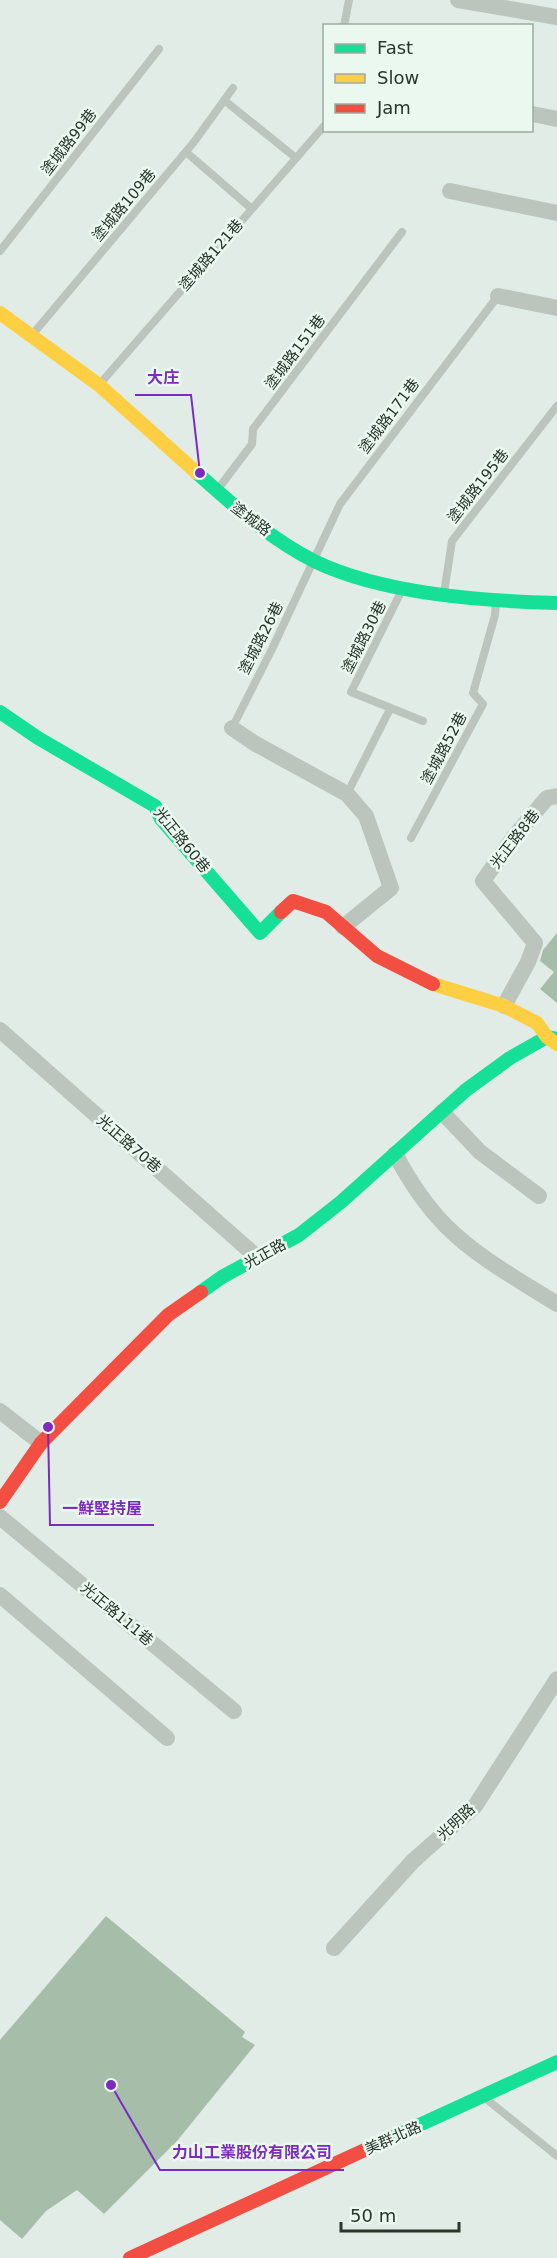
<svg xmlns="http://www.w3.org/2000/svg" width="557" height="2258" font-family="'DejaVu Sans','Noto Sans TC',sans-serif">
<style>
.building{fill:#a6bdaa}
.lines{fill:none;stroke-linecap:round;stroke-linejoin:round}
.lane{stroke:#bbc5be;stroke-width:8}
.street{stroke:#bbc5be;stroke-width:16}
.fast{stroke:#16e098;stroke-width:14}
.slow{stroke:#ffcf43;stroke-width:14}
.jam{stroke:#f24e42;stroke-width:14}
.labels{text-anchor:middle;stroke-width:5;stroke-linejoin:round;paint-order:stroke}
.street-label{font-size:15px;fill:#2a352c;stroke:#eaf8f0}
.leader{fill:none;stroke:#7b2cbf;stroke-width:2}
.callout-dot{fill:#7b2cbf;stroke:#eaf8f0;stroke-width:2}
.callout-label{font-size:16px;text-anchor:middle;font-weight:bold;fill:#7b2cbf;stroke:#eaf8f0;stroke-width:5;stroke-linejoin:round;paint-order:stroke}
</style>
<rect width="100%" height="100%" fill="#e2ece6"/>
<path class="building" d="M 557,933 L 557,1003 L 540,989 L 554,972 L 540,961 L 543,950 Z
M 106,1916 L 245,2032 L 242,2037 L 255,2045 L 177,2141 L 104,2214 L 77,2190 L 46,2211 L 22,2239 L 0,2220 L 0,2040 Z"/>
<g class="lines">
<path class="lane" d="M 344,26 L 349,0
M 224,100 L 296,158
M 186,152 L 252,209
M 0,251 L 159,49
M 32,335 L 194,142 L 233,88
M 99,385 L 324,126
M 218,489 L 252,444 L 253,429 L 402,232
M 402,590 L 351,692 L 423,721
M 444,593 L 452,541 L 557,406
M 232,728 L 272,649 L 340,504 L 498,296
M 347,794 L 390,709
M 411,838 L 483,704 L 473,693 L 495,615 L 496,601
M 485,2098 L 557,2156"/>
<path class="street" d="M 458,0 L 557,17
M 532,114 L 557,119
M 450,191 L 557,213
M 498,296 L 557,308
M 232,728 L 254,743 L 347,794 L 366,816 L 391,888 L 343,927
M 504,1006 L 528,962 L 535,943 L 483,881 L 513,838 L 547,798 L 557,796
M 0,1030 L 258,1258
M 442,1112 L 480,1152 L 539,1196
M 395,1154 C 409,1180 425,1205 446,1226 C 478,1258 519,1280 557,1304
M 0,1411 L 41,1443
M 0,1517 L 234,1711
M 0,1595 L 167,1738
M 334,1948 L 413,1861 L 475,1806 L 557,1679"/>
<path class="fast" d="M 197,473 C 233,505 270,539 314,561 C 382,594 482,601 557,603
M 0,712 L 38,738 L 155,806 L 161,819 L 260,933 L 281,912
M 201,1292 L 222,1277 L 299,1235 L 341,1202 L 466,1090 L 510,1058 L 547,1037 L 557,1039
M 382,2142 L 557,2062"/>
<path class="slow" d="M 0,313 L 99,385 L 197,473
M 433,984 L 504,1006 L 537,1023 L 547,1037 L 557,1044"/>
<path class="jam" d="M 281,912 L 293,901 L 326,912 L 377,956 L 433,984
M 0,1502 L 41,1443 L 168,1315 L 201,1292
M 130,2258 L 382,2142"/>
</g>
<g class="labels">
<g class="street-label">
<text transform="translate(69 142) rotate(-52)" y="5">塗城路99巷</text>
<text transform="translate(124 205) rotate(-50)" y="5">塗城路109巷</text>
<text transform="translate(211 255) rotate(-49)" y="5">塗城路121巷</text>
<text transform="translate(295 352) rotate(-53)" y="5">塗城路151巷</text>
<text transform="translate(389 416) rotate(-53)" y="5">塗城路171巷</text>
<text transform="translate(478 486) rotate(-52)" y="5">塗城路195巷</text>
<text transform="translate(251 519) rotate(37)" y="5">塗城路</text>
<text transform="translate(364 637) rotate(-63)" y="5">塗城路30巷</text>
<text transform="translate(261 638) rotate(-63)" y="5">塗城路26巷</text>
<text transform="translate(444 748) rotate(-62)" y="5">塗城路52巷</text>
<text transform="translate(515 839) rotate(-52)" y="5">光正路8巷</text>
<text transform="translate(182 840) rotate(51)" y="5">光正路60巷</text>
<text transform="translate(129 1144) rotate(41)" y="5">光正路70巷</text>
<text transform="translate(265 1254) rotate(-29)" y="5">光正路</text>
<text transform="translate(117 1614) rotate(40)" y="5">光正路111巷</text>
<text transform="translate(456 1822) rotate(-43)" y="5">光明路</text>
<text transform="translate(393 2138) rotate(-24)" y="5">美群北路</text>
</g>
</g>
<path class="leader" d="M200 473L191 395H135M48 1427L50 1525H154M111 2085L160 2170H344"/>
<g class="callout-dot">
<circle cx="200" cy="473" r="6"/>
<circle cx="48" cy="1427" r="6"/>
<circle cx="111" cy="2085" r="6"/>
</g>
<g class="callout-label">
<text x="163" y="383">大庄</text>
<text x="102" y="1514">一鮮堅持屋</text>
<text x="252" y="2158">力山工業股份有限公司</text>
</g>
<rect x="323" y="24" width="210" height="108" fill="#eaf8f0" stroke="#9daaa2" stroke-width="1.5"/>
<rect x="335" y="44" width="30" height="9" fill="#16e098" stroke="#9daaa2" stroke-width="1.5"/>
<text x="377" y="54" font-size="18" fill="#2a352c">Fast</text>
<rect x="335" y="74" width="30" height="9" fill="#ffcf43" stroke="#9daaa2" stroke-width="1.5"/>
<text x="377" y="84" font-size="18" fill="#2a352c">Slow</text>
<rect x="335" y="104" width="30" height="9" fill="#f24e42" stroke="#9daaa2" stroke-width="1.5"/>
<text x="377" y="114" font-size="18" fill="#2a352c">Jam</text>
<path d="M341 2222v9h118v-9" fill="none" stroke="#2a352c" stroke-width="3"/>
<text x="350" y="2222" font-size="18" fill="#2a352c" stroke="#eaf8f0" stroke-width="4.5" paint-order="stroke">50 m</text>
</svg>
